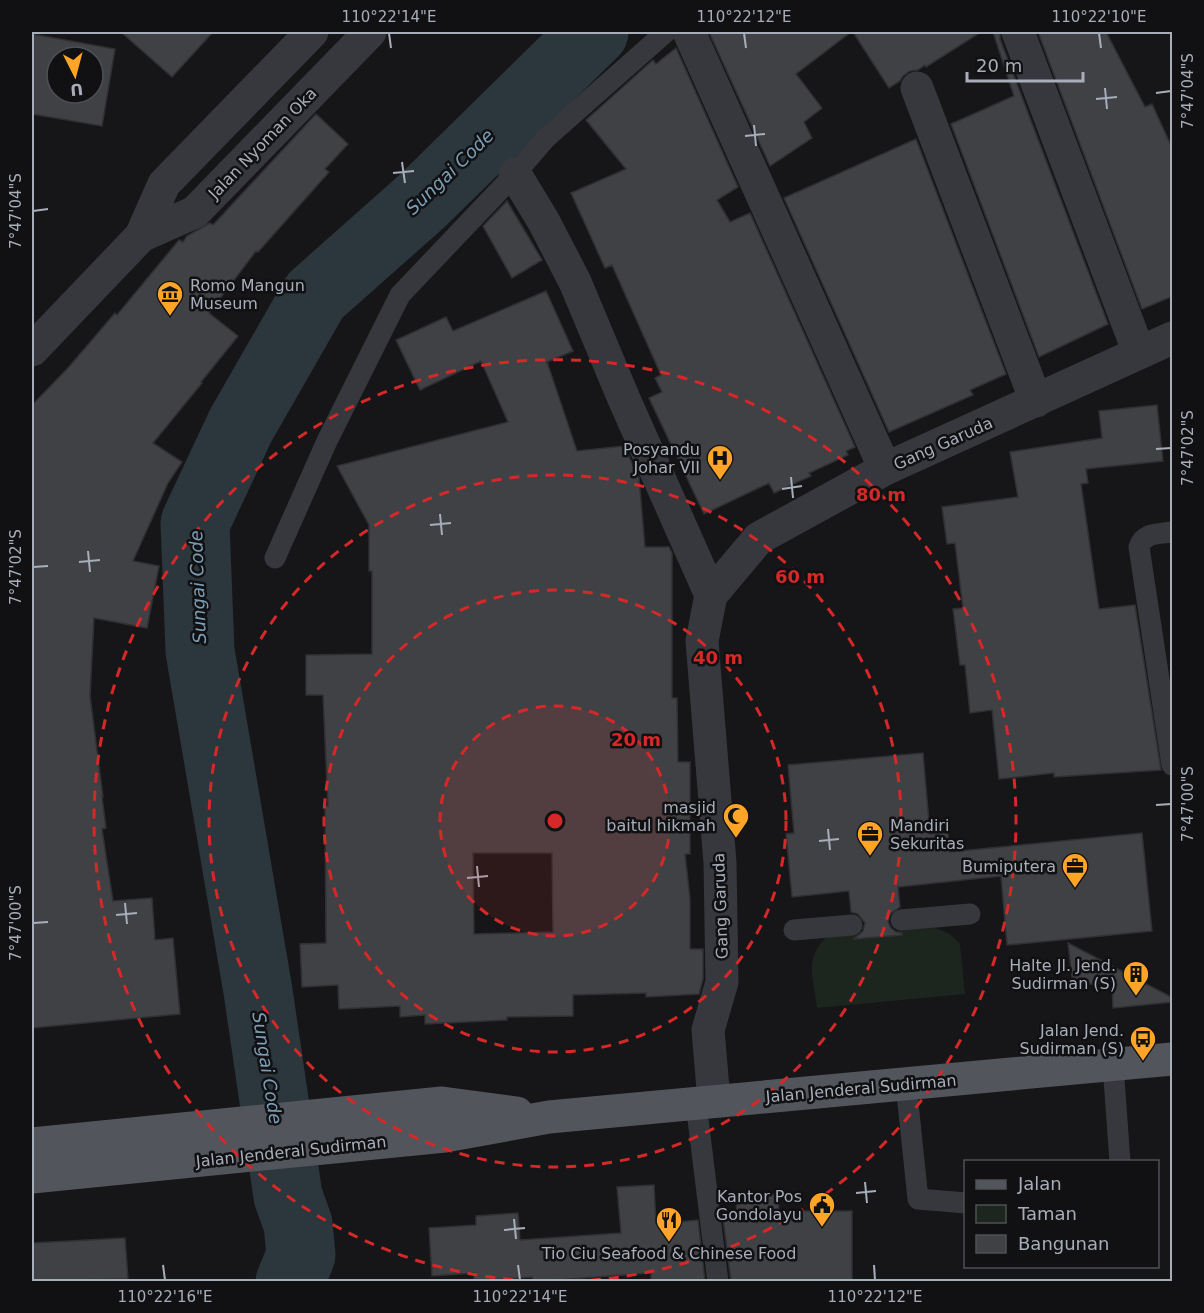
<svg xmlns="http://www.w3.org/2000/svg" width="1204" height="1313" font-family="'DejaVu Sans',sans-serif">
<style>
.green{fill:#1d261e}
.lines{fill:none;stroke-linecap:round;stroke-linejoin:round}
.river{stroke:#2b363d;stroke-width:69}
.building{fill:#404145;stroke:#303034;stroke-width:1.5;fill-rule:evenodd}
.service{stroke:#37383d;stroke-width:21}
.minor{stroke:#37383d;stroke-width:33}
.tertiary{stroke:#37383d;stroke-width:33}
.primary{stroke:#52555c;stroke-width:33}
.ticks{fill:none;stroke:#a7aeb9;stroke-width:2}
.ring{fill:none;stroke:#d62828;stroke-width:3;stroke-dasharray:10 8}
.labels{text-anchor:middle;stroke-width:5;stroke-linejoin:round;paint-order:stroke}
.street-label{font-size:16px;fill:#a7aeb9;stroke:#111113}
.poi-label{font-size:16px;fill:#a7aeb9;stroke:#111113;text-anchor:end}
.water-label{font-size:18px;font-style:italic;fill:#7c9fb6;stroke:#111113}
.centre{fill:#d62828;stroke:#111113;stroke-width:3}
.ring-label{font-size:18px;text-anchor:middle;font-weight:bold;fill:#d62828;stroke:#111113;stroke-width:5;stroke-linejoin:round;paint-order:stroke}
.neatline{fill:none;stroke:#a7aeb9;stroke-width:2}
.ticks-label{font-size:15px;text-anchor:middle;fill:#a7aeb9}
</style>
<rect width="100%" height="100%" fill="#161618"/>
<path class="green" d="M 935,928 L 950,934 L 960,944 L 965,994 L 817,1008 C 814,979 803,957 828,936 Z"/>
<g class="lines">
<path class="river" d="M 290,1282 L 301,1255 L 298,1224 L 288,1196 L 258,991 L 200,651 L 195,523 L 241,425 L 315,296 L 422,201 L 594,32"/>
</g>
<path class="building" d="M 121,32 L 213,32 L 172,77 Z
M 709,32 L 851,32 L 796,74 L 822,108 L 804,122 L 812,138 L 770,166 Z
M 853,32 L 981,32 L 926,67 L 925,65 L 918,70 L 910,71 L 903,76 L 900,81 L 889,88 Z
M 993,32 L 1000,32 L 1000,39 L 1108,324 L 1039,357 L 951,124 L 1014,96 Z
M 1038,32 L 1106,32 L 1145,107 L 1152,104 L 1173,150 L 1173,296 L 1142,309 Z
M 32,34 L 115,49 L 102,126 L 32,114 ZM 57,57 L 93,57 L 93,93 L 57,93 Z
M 676,48 L 738,187 L 717,200 L 730,222 L 750,213 L 855,447 L 846,451 L 848,455 L 809,473 L 811,476 L 774,493 L 769,483 L 704,514 L 649,398 L 662,392 L 655,378 L 661,375 L 612,265 L 605,268 L 571,193 L 626,169 L 586,120 L 653,60 L 656,64 Z
M 316,114 L 348,144 L 325,169 L 329,172 L 258,252 L 256,251 L 209,313 L 238,336 L 201,382 L 202,383 L 153,443 L 182,462 L 168,483 L 133,561 L 159,566 L 147,628 L 94,618 L 90,696 L 103,797 L 102,797 L 106,828 L 102,829 L 113,901 L 152,898 L 155,940 L 173,938 L 180,1014 L 32,1028 L 32,405 L 68,368 L 115,313 L 117,315 L 179,240 L 183,242 L 187,236 L 210,223 L 213,225 Z
M 916,139 L 1006,374 L 970,390 L 973,395 L 889,432 L 784,198 Z
M 507,201 L 542,260 L 512,278 L 483,226 Z
M 546,291 L 573,351 L 547,362 L 577,451 L 624,446 L 639,478 L 645,547 L 669,547 L 672,553 L 672,698 L 677,698 L 678,762 L 690,762 L 690,854 L 685,854 L 690,899 L 690,949 L 703,949 L 703,979 L 699,994 L 646,997 L 646,993 L 573,995 L 573,1016 L 507,1017 L 507,1020 L 425,1024 L 425,1015 L 400,1017 L 400,1006 L 339,1009 L 338,985 L 302,987 L 300,944 L 326,943 L 325,806 L 328,806 L 323,695 L 306,695 L 306,655 L 372,654 L 372,571 L 369,571 L 369,525 L 337,466 L 508,422 L 481,361 L 420,390 L 396,340 L 446,317 L 453,331 ZM 473,853 L 552,853 L 553,932 L 474,934 Z
M 1157,405 L 1163,461 L 1086,469 L 1088,483 L 1081,484 L 1099,609 L 1135,605 L 1161,770 L 1054,777 L 1054,773 L 999,779 L 992,710 L 970,713 L 965,665 L 960,665 L 953,609 L 963,608 L 955,543 L 947,544 L 942,507 L 1018,497 L 1010,452 L 1102,438 L 1099,411 Z
M 923,753 L 930,834 L 948,833 L 950,852 L 1142,833 L 1152,931 L 1007,945 L 1001,876 L 898,887 L 900,907 L 890,914 L 888,922 L 891,928 L 896,932 L 902,933 L 902,935 L 854,939 L 863,931 L 865,923 L 858,914 L 851,912 L 849,891 L 792,897 L 786,834 L 794,833 L 788,765 Z
M 1068,943 L 1173,998 L 1173,1002 L 1113,1008 L 1112,982 L 1073,986 Z
M 654,1185 L 656,1224 L 698,1220 L 705,1281 L 651,1281 L 651,1273 L 542,1281 L 533,1281 L 532,1277 L 474,1281 L 474,1273 L 432,1276 L 429,1228 L 476,1225 L 476,1216 L 518,1213 L 520,1240 L 621,1233 L 617,1187 Z
M 778,1194 L 779,1211 L 852,1211 L 852,1281 L 731,1281 L 723,1218 L 737,1217 L 736,1196 Z
M 125,1238 L 128,1279 L 32,1281 L 32,1243 Z"/>
<g class="lines">
<path class="service" d="M 1172,532 C 1159,534 1144,532 1139,547 L 1172,765
M 275,558 L 327,441 L 400,295 L 515,174 L 546,138 L 666,32
M 901,920 L 970,914
M 794,930 L 852,925
M 1113,1065 L 1120,1162
M 906,1084 L 918,1199 L 966,1203
M 696,1103 L 718,1282"/>
<path class="minor" d="M 689,32 L 885,469
M 1018,32 L 1139,353
M 917,88 L 1036,401
M 515,174 L 544,222 L 575,282 L 624,399 L 711,595
M 714,1101 L 708,1030 L 722,982 L 720,863 L 702,641 L 711,595 L 759,538 L 885,469 L 1172,338"/>
<path class="tertiary" d="M 141,236 L 195,212 L 370,32
M 32,350 L 141,236 L 164,184 L 312,32"/>
<path class="primary" d="M 32,1144 L 442,1103 L 517,1113
M 32,1177 L 445,1136 L 549,1117 L 1172,1059"/>
</g>
<path class="ticks" d="M 389,33 L 391,48M 744,33 L 746,48M 1099,33 L 1101,48M 1105,88 L 1107,109M 1156,93 L 1171,91M 1096,99 L 1117,97M 754,125 L 756,146M 745,136 L 765,134M 402,162 L 405,183M 393,173 L 414,171M 33,211 L 48,209M 1156,449 L 1171,448M 791,477 L 793,498M 782,489 L 802,486M 440,514 L 442,535M 430,525 L 451,523M 88,551 L 90,572M 79,562 L 100,560M 33,567 L 48,566M 1156,805 L 1171,804M 828,829 L 830,850M 819,841 L 839,839M 477,866 L 479,887M 467,878 L 488,876M 125,903 L 127,924M 116,915 L 137,913M 33,923 L 48,922M 865,1182 L 867,1203M 856,1193 L 876,1191M 514,1219 L 516,1239M 504,1230 L 525,1228M 163,1265 L 165,1280M 518,1265 L 520,1280M 874,1265 L 875,1280"/>
<circle cx="555" cy="821" r="115" fill="#d62828" fill-opacity=".12"/>
<g class="ring">
<circle cx="555" cy="821" r="115"/>
<circle cx="555" cy="821" r="231"/>
<circle cx="555" cy="821" r="346"/>
<path d="M531 1281A461 461 0 1 1 579 1281"/>
</g>
<defs>
<g id="museum-pin" transform="scale(1.35)"><path d="M0 17L-7.5 6A9.5 9.5 0 1 1 7.5 6Z" fill="#fea528" stroke="#111113"/><path d="M0-6L6-3V-2H-6V-3ZM-5-1h2V3h-2ZM-1-1h2V3h-2ZM3-1h2V3H3ZM-6 4H6V6H-6Z" fill="#111"/></g>
<g id="hospital-pin" transform="scale(1.35)"><path d="M0 17L-7.5 6A9.5 9.5 0 1 1 7.5 6Z" fill="#fea528" stroke="#111113"/><path d="M-5-5h3v3.5h4V-5h3V5h-3V1.5h-4V5h-3Z" fill="#111"/></g>
<g id="mosque-pin" transform="scale(1.35)"><path d="M0 17L-7.5 6A9.5 9.5 0 1 1 7.5 6Z" fill="#fea528" stroke="#111113"/><path d="M3.5-4.9A6 6 0 1 0 3.5 4.9A5 5 0 1 1 3.5-4.9Z" fill="#111"/></g>
<g id="office-pin" transform="scale(1.35)"><path d="M0 17L-7.5 6A9.5 9.5 0 1 1 7.5 6Z" fill="#fea528" stroke="#111113"/><path d="M-6-3h4V-5.5h4V-3h4V5H-6ZM-1-4.5V-3h2v-1.5ZM-6 0V1H6V0Z" fill="#111"/></g>
<g id="building-pin" transform="scale(1.35)"><path d="M0 17L-7.5 6A9.5 9.5 0 1 1 7.5 6Z" fill="#fea528" stroke="#111113"/><path d="M-4-6H4V6H1V3H-1V6H-4ZM-2.5-4.3h1.7v1.8h-1.7ZM.8-4.3h1.7v1.8H.8ZM-2.5-1h1.7V.8h-1.7ZM.8-1h1.7V.8H.8Z" fill="#111"/></g>
<g id="bus-pin" transform="scale(1.35)"><path d="M0 17L-7.5 6A9.5 9.5 0 1 1 7.5 6Z" fill="#fea528" stroke="#111113"/><path d="M-5-6H5V4H4V6H2V4H-2V6H-4V4H-5ZM-3.5-4V0h7V-4ZM-3.5 1.2v1.5H-2V1.2ZM2 1.2v1.5H3.5V1.2Z" fill="#111"/></g>
<g id="civic-pin" transform="scale(1.35)"><path d="M0 17L-7.5 6A9.5 9.5 0 1 1 7.5 6Z" fill="#fea528" stroke="#111113"/><path d="M-.6-6.5H3V-4.5H.6V-3L4-1V1h2V6H-6V1h2V-1L-.6-3ZM-1.2 2.5V6h2.4V2.5Z" fill="#111"/></g>
<g id="restaurant-pin" transform="scale(1.35)"><path d="M0 17L-7.5 6A9.5 9.5 0 1 1 7.5 6Z" fill="#fea528" stroke="#111113"/><path d="M-5-6h1v4h1v-4h1v4h1v-4h1v5L-1.5 .5V6h-2V.5L-5-1ZM5-6V6H3V1.5H1.5Q1.5-4 5-6Z" fill="#111"/></g>
</defs>
<g fill-rule="evenodd">
<use href="#museum-pin" x="170" y="294"/>
<use href="#hospital-pin" x="720" y="458"/>
<use href="#mosque-pin" x="736" y="816"/>
<use href="#office-pin" x="870" y="834"/>
<use href="#office-pin" x="1075" y="866"/>
<use href="#building-pin" x="1136" y="974"/>
<use href="#bus-pin" x="1143" y="1039"/>
<use href="#civic-pin" x="822" y="1205"/>
<use href="#restaurant-pin" x="669" y="1220"/>
</g>
<g class="labels">
<g class="street-label">
<text transform="translate(262 143) rotate(-46)" y="6">Jalan Nyoman Oka</text>
<text transform="translate(943 443) rotate(-24)" y="6">Gang Garuda</text>
<text transform="translate(720 906) rotate(-92)" y="6">Gang Garuda</text>
<text transform="translate(861 1088) rotate(-5)" y="6">Jalan Jenderal Sudirman</text>
<text transform="translate(291 1151) rotate(-6)" y="6">Jalan Jenderal Sudirman</text>
</g>
<g class="poi-label">
<text x="190" y="291" text-anchor="start">Romo Mangun<tspan x="190" dy="18">Museum</tspan></text>
<text x="700" y="455">Posyandu<tspan x="700" dy="18">Johar VII</tspan></text>
<text x="716" y="813">masjid<tspan x="716" dy="18">baitul hikmah</tspan></text>
<text x="890" y="831" text-anchor="start">Mandiri<tspan x="890" dy="18">Sekuritas</tspan></text>
<text x="1056" y="872">Bumiputera</text>
<text x="1116" y="971">Halte Jl. Jend.<tspan x="1116" dy="18">Sudirman (S)</tspan></text>
<text x="1124" y="1036">Jalan Jend.<tspan x="1124" dy="18">Sudirman (S)</tspan></text>
<text x="802" y="1202">Kantor Pos<tspan x="802" dy="18">Gondolayu</tspan></text>
<text x="669" y="1259" text-anchor="middle">Tio Ciu Seafood &amp; Chinese Food</text>
</g>
<g class="water-label">
<text transform="translate(450 172) rotate(-44)" y="6">Sungai Code</text>
<text transform="translate(198 587) rotate(-92)" y="6">Sungai Code</text>
<text transform="translate(267 1068) rotate(81)" y="6">Sungai Code</text>
</g>
</g>
<circle cx="555" cy="821" r="9" class="centre"/>
<g class="ring-label">
<text x="881" y="501">80 m</text>
<text x="800" y="583">60 m</text>
<text x="718" y="664">40 m</text>
<text x="636" y="746">20 m</text>
</g>
<rect width="1204" height="1313" fill="none" stroke="#111113" stroke-width="66"/>
<rect x="964" y="1160" width="195" height="108" fill="#111113" stroke="#4d5055" stroke-width="1.5"/>
<rect x="976" y="1180" width="30" height="9" fill="#52555c" stroke="#4d5055" stroke-width="1.5"/>
<text x="1018" y="1190" font-size="18" fill="#a7aeb9">Jalan</text>
<rect x="976" y="1205" width="30" height="18" fill="#1d261e" stroke="#4d5055" stroke-width="1.5"/>
<text x="1018" y="1220" font-size="18" fill="#a7aeb9">Taman</text>
<rect x="976" y="1235" width="30" height="18" fill="#404145" stroke="#4d5055" stroke-width="1.5"/>
<text x="1018" y="1250" font-size="18" fill="#a7aeb9">Bangunan</text>
<g transform="translate(75 75) rotate(174)"><circle r="28" fill="#111113" stroke="#4d5055" stroke-width="1.5"/>
<path d="M0-4.5L10 22L0 15L-10 22Z" fill="#fea528"/>
<text y="-9" font-size="16" font-weight="bold" text-anchor="middle" fill="#a7aeb9">U</text>
</g>
<path d="M967 72v9h116v-9" fill="none" stroke="#a7aeb9" stroke-width="3"/>
<text x="976" y="72" font-size="18" fill="#a7aeb9" stroke="#111113" stroke-width="4.5" paint-order="stroke">20 m</text>
<rect x="33" y="33" width="1138" height="1247" class="neatline"/>
<g class="ticks-label">
<text x="389" y="22">110°22'14"E</text>
<text x="744" y="22">110°22'12"E</text>
<text x="1099" y="22">110°22'10"E</text>
<text transform="translate(1188 91) rotate(-90)" y="5">7°47'04"S</text>
<text transform="translate(16 211) rotate(-90)" y="5">7°47'04"S</text>
<text transform="translate(1188 448) rotate(-90)" y="5">7°47'02"S</text>
<text transform="translate(16 567) rotate(-90)" y="5">7°47'02"S</text>
<text transform="translate(1188 804) rotate(-90)" y="5">7°47'00"S</text>
<text transform="translate(16 923) rotate(-90)" y="5">7°47'00"S</text>
<text x="165" y="1302">110°22'16"E</text>
<text x="520" y="1302">110°22'14"E</text>
<text x="875" y="1302">110°22'12"E</text>
</g>
</svg>
